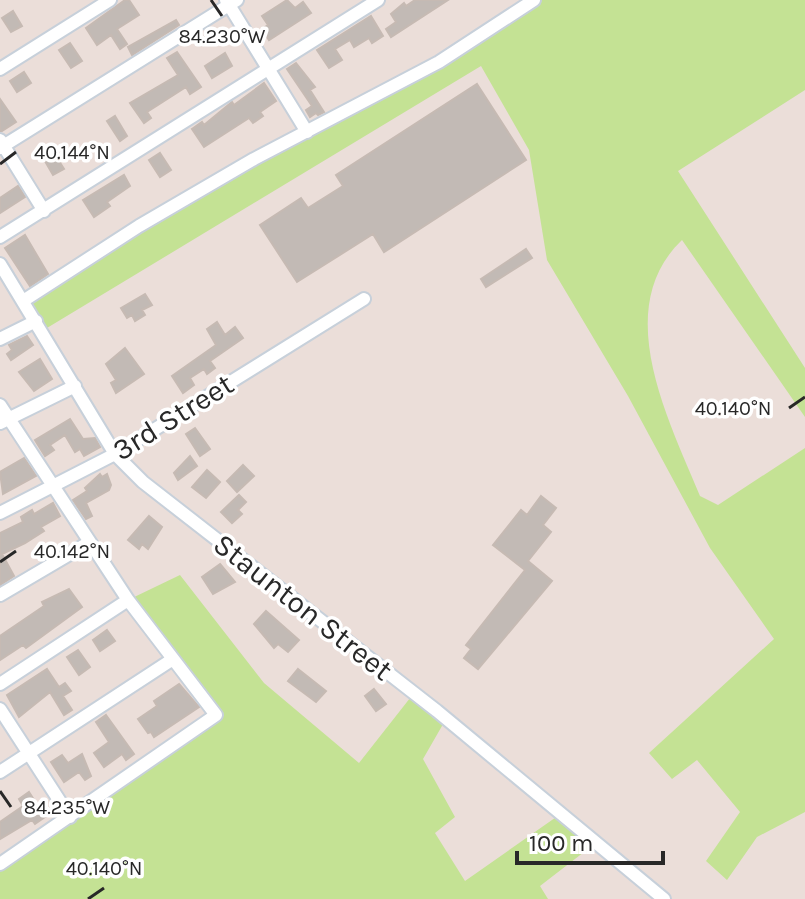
<svg xmlns="http://www.w3.org/2000/svg" width="805" height="899" font-family="Karla,sans-serif">
<style>
.green{fill:#c4e294}
.building{fill:#c2bab5;stroke:#c6bab3;stroke-width:2}
.lines{fill:none;stroke-linecap:round;stroke-linejoin:round}
.minor-casing{stroke:#c7d0da;stroke-width:16}
.minor{stroke:#fff;stroke-width:12}
.ticks{fill:none;stroke:#282828;stroke-width:3}
.labels{text-anchor:middle;stroke-width:7;stroke-linejoin:round;paint-order:stroke}
.street-label{font-size:30px;fill:#282828;stroke:#fff}
.ticks-label{font-size:20px;text-anchor:middle;fill:#282828;stroke:#fff;stroke-width:7;stroke-linejoin:round;paint-order:stroke}
</style>
<rect width="100%" height="100%" fill="#ebded9"/>
<path class="green" d="M 534,0 L 805,0 L 805,90 L 678,171 L 805,368 L 805,417 L 682,240 C 610,309 669,420 700,496 L 718,505 L 805,448 L 805,812 L 757,837 L 727,880 L 706,861 L 740,812 L 697,760 L 672,779 L 649,753 L 774,639 L 710,548 L 628,396 L 547,260 L 529,150 L 481,66 L 42,331 L 23,301 L 139,226 L 439,62 Z
M 180,575 L 264,683 L 359,763 L 414,693 L 446,719 L 423,759 L 455,817 L 435,833 L 465,881 L 562,813 L 597,842 L 540,886 L 548,899 L 0,899 L 0,864 L 215,716 L 128,600 Z"/>
<path class="building" d="M 125,0 L 129,0 L 139,15 L 117,29 L 127,44 L 120,49 L 111,35 L 97,45 L 86,28 Z
M 287,0 L 295,8 L 303,2 L 311,13 L 269,40 L 262,29 L 268,25 L 262,16 Z
M 415,0 L 448,0 L 391,37 L 386,29 L 396,22 L 391,14 L 404,3 L 406,6 Z
M 13,11 L 22,26 L 11,32 L 2,18 Z
M 371,16 L 383,36 L 372,43 L 369,38 L 354,47 L 350,40 L 335,49 L 342,60 L 329,68 L 317,50 Z
M 176,20 L 179,25 L 132,55 L 128,47 Z
M 70,43 L 82,61 L 71,68 L 59,50 Z
M 177,52 L 201,87 L 190,94 L 186,87 L 147,112 L 151,118 L 144,123 L 130,103 L 178,75 L 167,58 Z
M 225,53 L 232,66 L 212,78 L 205,66 Z
M 296,63 L 315,87 L 310,90 L 324,112 L 318,115 L 316,113 L 310,117 L 306,110 L 312,106 L 287,69 Z
M 24,72 L 31,83 L 17,92 L 10,81 Z
M 264,83 L 276,101 L 260,112 L 263,116 L 253,123 L 249,118 L 204,147 L 192,129 L 202,122 L 204,125 L 232,102 L 234,105 Z
M 477,84 L 526,160 L 384,252 L 373,234 L 297,282 L 260,225 L 301,198 L 308,208 L 343,186 L 336,175 Z
M 0,99 L 16,122 L 2,131 L 0,131 Z
M 115,116 L 127,136 L 120,141 L 107,121 Z
M 160,153 L 171,170 L 160,177 L 149,160 Z
M 55,155 L 64,169 L 53,175 L 45,161 Z
M 124,175 L 130,186 L 107,202 L 110,206 L 94,217 L 83,200 Z
M 18,186 L 25,197 L 0,213 L 0,198 Z
M 25,235 L 48,274 L 30,286 L 5,248 Z
M 526,249 L 532,258 L 486,287 L 481,279 Z
M 145,294 L 152,305 L 142,310 L 145,315 L 135,321 L 132,315 L 127,318 L 121,308 Z
M 217,322 L 225,335 L 235,327 L 243,338 L 210,361 L 215,368 L 207,374 L 204,369 L 190,378 L 194,385 L 183,393 L 172,376 L 216,345 L 207,329 Z
M 27,336 L 33,345 L 11,360 L 7,354 L 12,350 L 9,345 Z
M 125,348 L 144,374 L 116,393 L 111,383 L 116,380 L 106,364 Z
M 40,359 L 52,379 L 34,391 L 19,372 Z
M 70,419 L 83,439 L 95,438 L 100,447 L 84,456 L 80,449 L 75,452 L 65,435 L 50,445 L 54,450 L 45,456 L 35,440 Z
M 195,428 L 210,449 L 200,456 L 186,434 Z
M 190,456 L 197,466 L 178,480 L 174,473 Z
M 24,458 L 36,476 L 3,494 L 0,472 Z
M 243,465 L 254,476 L 237,492 L 227,481 Z
M 207,470 L 220,482 L 206,498 L 192,487 Z
M 100,474 L 102,477 L 107,474 L 111,485 L 109,490 L 86,503 L 92,516 L 86,519 L 73,500 L 87,491 L 85,488 Z
M 239,495 L 246,502 L 238,510 L 242,514 L 232,523 L 221,512 Z
M 541,496 L 556,508 L 543,525 L 551,532 L 528,561 L 552,581 L 478,669 L 464,658 L 471,649 L 466,645 L 525,570 L 493,545 L 521,510 L 527,515 Z
M 53,503 L 60,516 L 41,527 L 44,531 L 25,543 L 2,554 L 14,576 L 0,585 L 0,533 L 23,522 L 21,517 L 32,510 L 34,514 Z
M 149,516 L 162,527 L 148,549 L 142,544 L 139,549 L 128,540 Z
M 220,564 L 235,582 L 213,594 L 202,577 Z
M 69,589 L 82,607 L 26,648 L 23,645 L 0,660 L 0,636 L 44,606 L 42,602 Z
M 266,611 L 299,640 L 288,652 L 278,644 L 274,648 L 254,624 Z
M 107,630 L 115,641 L 100,651 L 93,640 Z
M 78,650 L 90,667 L 79,675 L 67,657 Z
M 47,669 L 59,687 L 65,683 L 71,691 L 63,696 L 72,710 L 64,715 L 50,692 L 19,717 L 7,695 Z
M 298,669 L 326,691 L 316,702 L 288,681 Z
M 179,684 L 199,707 L 154,737 L 151,732 L 148,733 L 138,719 L 157,706 L 154,701 Z
M 374,689 L 386,704 L 376,711 L 365,696 Z
M 106,715 L 134,754 L 126,760 L 122,754 L 104,767 L 94,753 L 109,742 L 96,722 Z
M 82,754 L 91,776 L 85,780 L 79,772 L 64,782 L 51,762 L 62,755 L 68,763 Z
M 29,792 L 45,817 L 35,824 L 32,820 L 0,839 L 0,822 L 23,806 L 19,799 Z"/>
<g class="lines">
<g class="minor-casing">
<path id="minor" d="M 226,0 L 307,132
M 0,69 L 110,0
M 0,140 L 44,211
M 0,148 L 237,0
M 0,237 L 378,0
M 0,264 L 115,454 L 143,482 L 437,711 L 664,899
M 23,301 L 139,226 L 254,159 L 439,62 L 534,0
M 0,339 L 36,321
M 0,405 L 128,600 L 216,715 L 0,864
M 0,423 L 75,386
M 0,513 L 115,454 L 364,299
M 0,595 L 90,542
M 0,684 L 128,600
M 0,709 L 70,817
M 0,772 L 173,659"/>
</g>
<use href="#minor" class="minor"/>
</g>
<path class="ticks" d="M 211,0 L 222,16M 0,164 L 16,152M 789,408 L 805,397M 0,562 L 16,551M 0,791 L 11,807M 88,899 L 104,888"/>
<g class="labels">
<g class="street-label">
<text transform="translate(173 417) rotate(-32)" y="10">3rd Street</text>
<text transform="translate(303 607) rotate(38)" y="10">Staunton Street</text>
</g>
</g>
<g class="ticks-label">
<text x="222" y="43">84.230°W</text>
<text x="72" y="159">40.144°N</text>
<text x="733" y="415">40.140°N</text>
<text x="72" y="558">40.142°N</text>
<text x="67" y="814">84.235°W</text>
<text x="104" y="875">40.140°N</text>
</g>
<path d="M517 851v12h146v-12" fill="none" stroke="#282828" stroke-width="4"/>
<text x="529" y="851" font-size="24" fill="#282828" stroke="#ffffff" stroke-width="6" paint-order="stroke">100 m</text>
</svg>
